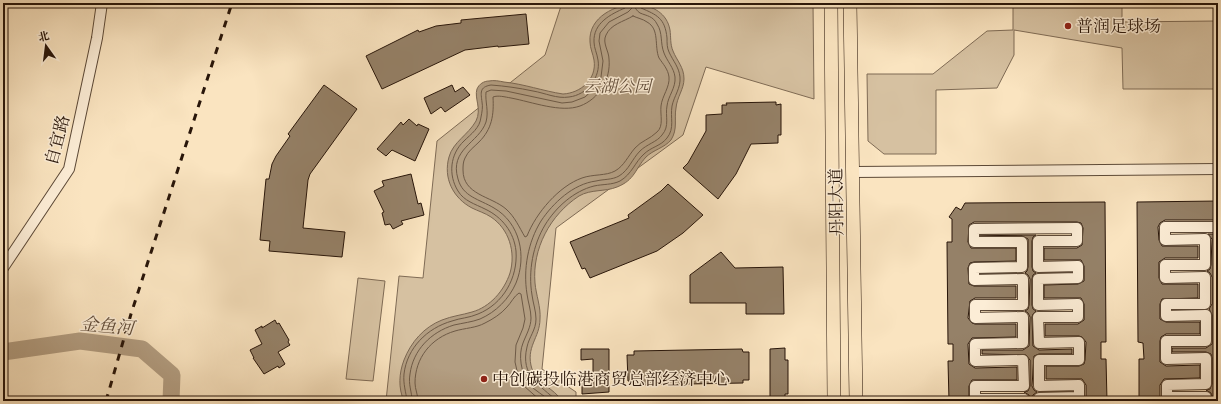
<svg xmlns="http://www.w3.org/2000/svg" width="1221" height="404" font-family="Cardo,'Noto Serif SC',serif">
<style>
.green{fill:#d6c1a1;stroke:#7f6b55}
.water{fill:#b39e82;stroke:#7b6752}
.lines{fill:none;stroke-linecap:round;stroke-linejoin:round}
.shore{stroke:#6e5a46;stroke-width:1}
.river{stroke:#b39e82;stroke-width:17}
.building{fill:#958168;stroke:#281509}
.minor-casing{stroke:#5c4937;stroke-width:12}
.major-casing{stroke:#281509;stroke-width:14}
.minor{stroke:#fcedd6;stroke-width:10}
.major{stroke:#fae4c0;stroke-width:13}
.rail{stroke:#281509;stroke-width:3;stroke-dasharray:7 7;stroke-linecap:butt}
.poi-dot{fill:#8f2418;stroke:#fcedd6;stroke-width:1.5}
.labels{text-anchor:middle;stroke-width:3;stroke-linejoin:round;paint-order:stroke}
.poi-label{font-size:17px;fill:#281509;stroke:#fcedd6;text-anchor:start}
.park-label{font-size:17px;font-style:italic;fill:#65513e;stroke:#fcedd6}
.street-label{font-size:17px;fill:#281509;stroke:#fcedd6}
.water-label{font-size:18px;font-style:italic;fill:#604c39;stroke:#fcedd6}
</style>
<rect width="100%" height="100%" fill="#fae4c0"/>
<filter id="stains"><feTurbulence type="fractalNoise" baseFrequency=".005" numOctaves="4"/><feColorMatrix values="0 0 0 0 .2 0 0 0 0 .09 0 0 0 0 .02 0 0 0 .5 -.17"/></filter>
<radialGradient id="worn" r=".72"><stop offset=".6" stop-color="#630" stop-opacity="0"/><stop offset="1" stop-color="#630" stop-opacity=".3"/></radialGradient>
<path class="green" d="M 562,3 L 813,3 L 814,99 L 706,67 L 683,135 L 556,228 L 542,369 L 576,392 L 576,401 L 386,401 L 399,276 L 423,278 L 437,141 L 545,55 Z
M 1013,3 L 1122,3 L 1122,22 L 1215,21 L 1215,89 L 1123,89 L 1122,48 L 1014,30 L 1014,55 L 997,88 L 936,90 L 936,154 L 884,154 L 868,141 L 867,74 L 933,74 L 987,31 L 1013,30 Z
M 358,278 L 385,281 L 373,381 L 346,379 Z
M 737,398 L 746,399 L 748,401 L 630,401 L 641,399 Z"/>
<path class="water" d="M 637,4 C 653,6 667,13 670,30 C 671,37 670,44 673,51 C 677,61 684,67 684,79 C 684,89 677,97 676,108 C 674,119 678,129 671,140 C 664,148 653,150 646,157 C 635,169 635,180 617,187 C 605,192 591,189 579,196 C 550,215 532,249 535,283 C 536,295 541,307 540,319 C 540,338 525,347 532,369 C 537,384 554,388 562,401 L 404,401 C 398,388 399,373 404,360 C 411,342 424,327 442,320 C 452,316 462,315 472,312 C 490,307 504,291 510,273 C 516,252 509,229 491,217 C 485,213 478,211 472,208 C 453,198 443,178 449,157 C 453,142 468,135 476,121 C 482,109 474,98 477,89 C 479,84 484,81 489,81 C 494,80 499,81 504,82 C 524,84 543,91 563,94 C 581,93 597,79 594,60 C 593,54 590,48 590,42 C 588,17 616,4 637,4 Z"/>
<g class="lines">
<path class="shore" d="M 633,16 C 637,18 643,19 647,22 C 660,29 654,46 659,58 C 663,64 668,69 669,77 C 670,87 662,96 661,106 C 660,115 664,126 657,132 C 650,139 641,141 635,148 C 628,156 624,166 615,171 C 606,176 593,174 582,178 C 559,186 536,213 527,236 L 525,237 C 519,227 515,217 506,209 C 491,196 463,195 463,170 C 463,166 463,162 465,158 C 468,151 474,147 479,142 C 492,129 494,115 493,97 C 498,95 505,97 511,98 C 532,102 561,113 580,106 C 599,99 611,79 609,59 C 609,51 602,43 606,35 C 611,24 623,22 633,16 Z
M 407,401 C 406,392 403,384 404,374 C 407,348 427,328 452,321 C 460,318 469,318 478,314 C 503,304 518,278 516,251 C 514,232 502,217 485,209 C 475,204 464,201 458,191 C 448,175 450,154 464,141 C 471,134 480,128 481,117 C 482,112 483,107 482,102 C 481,93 479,87 491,85 C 505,86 519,88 533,91 C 545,93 557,99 569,97 C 587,95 601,77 598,60 C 597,53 594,48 594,42 C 593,23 611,14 625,8 L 627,3
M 412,401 C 412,391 408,385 410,374 C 413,350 431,332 454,325 C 463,323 472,322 480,319 C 496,312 509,299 516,283 C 527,256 520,223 494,208 C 479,199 463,197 458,179 C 449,149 479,143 486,122 C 489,111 485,102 486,92 L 491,90 L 506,91 L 562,103 L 572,102 L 585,97 L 597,86 L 601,77 L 603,61 L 599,41 L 600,33 L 609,22 L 628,12 L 634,6 C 636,9 637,11 640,13 C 647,16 653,16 657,24 C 663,33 660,43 664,53 C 667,61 674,68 675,77 C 676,88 668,96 667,106 C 665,116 670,126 662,135 C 657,142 647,144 640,151 C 632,159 629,170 619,176 C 612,180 604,179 596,181 C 573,184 553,203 541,221 C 528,242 523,269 527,294 C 528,302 531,310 531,318 C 531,327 526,335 523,343 C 518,355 521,373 529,384 C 535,391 544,395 550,401
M 418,401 C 418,395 415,389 415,383 C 415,358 431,338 455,331 C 465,328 476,328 485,323 C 493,319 501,314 507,307 C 511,303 514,296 519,293 L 521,294 L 525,319 L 523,328 L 516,345 L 515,362 L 518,375 L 524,386 L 541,401
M 557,401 C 540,385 520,376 527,347 C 529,337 536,330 536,319 C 536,311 533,303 532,295 C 528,271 533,245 545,225 C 556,207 574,191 594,186 C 603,184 612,185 620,181 C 632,174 635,162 644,154 C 651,147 661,146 667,138 C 675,128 670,118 672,106 C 674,96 681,88 680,77 C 679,67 673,61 669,52 C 667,48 667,43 667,38 C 665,18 657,15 641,8 L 640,3"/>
<path class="river" d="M 3,352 L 80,341 L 142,349 L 172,375 L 171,401"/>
</g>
<path class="building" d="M 526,14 L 529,44 L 498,47 L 498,46 L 465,50 L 382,89 L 366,56 L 418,30 L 419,32 L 436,26 L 461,23 L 461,20 Z
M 324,85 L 357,109 L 310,174 L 308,180 L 303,228 L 345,232 L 342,257 L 269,251 L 270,241 L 260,240 L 266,179 L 269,179 L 272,164 L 276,156 L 290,136 L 288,134 Z
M 452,85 L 455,92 L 463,87 L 470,95 L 445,112 L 441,107 L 431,114 L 424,98 Z
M 776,102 L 776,105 L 781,104 L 781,135 L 778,135 L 778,143 L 751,144 L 736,174 L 718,199 L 683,168 L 688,163 L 706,131 L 706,115 L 722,114 L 722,105 L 727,105 L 726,103 Z
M 409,119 L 417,126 L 418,124 L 429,129 L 415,161 L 392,150 L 386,156 L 377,149 L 401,122 L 403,125 Z
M 411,174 L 418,204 L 421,203 L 424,215 L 401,221 L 403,224 L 393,229 L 390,224 L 385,225 L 382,213 L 384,212 L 374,191 L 384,186 L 382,181 Z
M 668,184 L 703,215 L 683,233 L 657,251 L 590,278 L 585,268 L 582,269 L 570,242 L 629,218 L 628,215 L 661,191 Z
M 1218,201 L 1218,220 L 1165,220 L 1160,223 L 1158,227 L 1159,240 L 1162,246 L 1198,246 L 1198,258 L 1165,258 L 1159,262 L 1159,278 L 1162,284 L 1198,284 L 1198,298 L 1162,299 L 1160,304 L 1160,319 L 1166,322 L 1200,322 L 1200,334 L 1166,334 L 1161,337 L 1160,341 L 1160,362 L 1166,366 L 1200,365 L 1200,378 L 1164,379 L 1160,385 L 1160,397 L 1162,401 L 1139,401 L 1139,359 L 1144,359 L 1143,343 L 1138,342 L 1137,202 Z
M 1105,202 L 1106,342 L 1101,342 L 1101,359 L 1106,359 L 1107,401 L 1084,401 L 1086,397 L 1086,385 L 1082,379 L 1046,379 L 1046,366 L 1079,366 L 1084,364 L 1085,360 L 1086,342 L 1082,337 L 1079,336 L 1045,336 L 1045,324 L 1078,324 L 1084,320 L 1084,304 L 1081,298 L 1044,298 L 1044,285 L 1078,284 L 1084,281 L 1084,266 L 1081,260 L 1044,260 L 1044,248 L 1077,248 L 1082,245 L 1083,228 L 1081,223 L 1077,222 L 974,222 L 969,225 L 968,242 L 971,248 L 1016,248 L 1016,261 L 974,262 L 970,263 L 968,268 L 969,284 L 974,286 L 1016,286 L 1016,298 L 975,298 L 970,301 L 968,318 L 972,323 L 975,324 L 1016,324 L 1016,337 L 972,338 L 968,344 L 969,364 L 975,368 L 1017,367 L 1017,380 L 972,380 L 969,386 L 969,401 L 949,401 L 948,361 L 953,361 L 953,344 L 948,344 L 947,242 L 952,242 L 952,219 L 949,217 L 956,207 L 961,210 L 965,203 Z
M 1208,234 L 1218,234 L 1218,401 L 1213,401 L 1211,393 L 1206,390 L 1210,389 L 1212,384 L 1212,358 L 1211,354 L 1206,352 L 1172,352 L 1172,348 L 1206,348 L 1212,344 L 1212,315 L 1209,309 L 1212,304 L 1212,277 L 1210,273 L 1207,271 L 1210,269 L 1211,265 L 1212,239 Z
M 980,235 L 1036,235 L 1033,237 L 1032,241 L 1032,267 L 1033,271 L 1036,273 L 1033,275 L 1032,279 L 1032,305 L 1033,309 L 1036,311 L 1033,314 L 1032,317 L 1033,346 L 1039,350 L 1072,349 L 1072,354 L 1039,354 L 1034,356 L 1032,386 L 1034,390 L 1037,392 L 1033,395 L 1032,401 L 1030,401 L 1029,395 L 1024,392 L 1028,391 L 1030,386 L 1030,360 L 1026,355 L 982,354 L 982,350 L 1023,350 L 1029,346 L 1030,317 L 1028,313 L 1025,311 L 1028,309 L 1029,305 L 1030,279 L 1028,275 L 1025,273 L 1027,271 L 1028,267 L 1028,239 L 1022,236 Z
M 721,252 L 735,268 L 783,267 L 784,314 L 746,314 L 746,303 L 690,303 L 690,275 Z
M 275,320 L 277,324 L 279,323 L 289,340 L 288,342 L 290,345 L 278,352 L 285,364 L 279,368 L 278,366 L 264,374 L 253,358 L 254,358 L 250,350 L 262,344 L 255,330 L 262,326 L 262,328 Z
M 785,348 L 785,360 L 788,360 L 788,394 L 785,394 L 785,401 L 770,401 L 770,349 Z
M 581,349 L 609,349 L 609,392 L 582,394 L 582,383 L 593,383 L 593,359 L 581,360 Z
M 742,349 L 743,352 L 749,352 L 749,380 L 743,380 L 743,383 L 634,385 L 634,381 L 628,381 L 627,355 L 634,355 L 634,351 Z"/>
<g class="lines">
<g class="minor-casing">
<path id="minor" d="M 853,172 L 1218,169
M 3,268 L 69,169 L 97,38 L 102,3
M 1024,401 L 1024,399 L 975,399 L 975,386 L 1024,386 L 1023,360 L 975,361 L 975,344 L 1023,343 L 1023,317 L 975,318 L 975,305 L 1023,305 L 1023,279 L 974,280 L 974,268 L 1022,267 L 1022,242 L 974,242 L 974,229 L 1077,228 L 1077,241 L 1038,241 L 1038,267 L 1078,266 L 1078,278 L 1038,279 L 1038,305 L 1078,304 L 1078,317 L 1038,317 L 1039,343 L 1079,342 L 1079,360 L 1039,360 L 1039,386 L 1079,385 L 1079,397 L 1039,398 L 1039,401
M 1207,401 L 1206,397 L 1167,397 L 1167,385 L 1206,384 L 1206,358 L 1166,359 L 1166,341 L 1206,341 L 1206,315 L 1166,316 L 1166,304 L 1205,304 L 1205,277 L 1165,278 L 1165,265 L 1205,265 L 1205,239 L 1165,240 L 1165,227 L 1218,227"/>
</g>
<g class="major-casing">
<path id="major" d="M 831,3 L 834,401
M 850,3 L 856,401"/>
</g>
<use href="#minor" class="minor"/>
<use href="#major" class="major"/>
<path class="rail" d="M 106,401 L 131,314 L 232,3"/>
</g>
<g class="poi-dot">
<circle cx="1068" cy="26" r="4"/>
<circle cx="484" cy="379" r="4"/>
</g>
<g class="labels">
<g class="poi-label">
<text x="1076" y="32">普润足球场</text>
<text x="492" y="385">中创碳投临港商贸总部经济中心</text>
</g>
<g class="park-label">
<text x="617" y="92">云湖公园</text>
</g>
<g class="street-label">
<text transform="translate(57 140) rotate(-75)" y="6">自宜路</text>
<text transform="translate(836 202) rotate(-91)" y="6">丹阳大道</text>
</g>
<g class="water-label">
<text transform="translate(107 326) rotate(5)" y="6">金鱼河</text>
</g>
</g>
<rect width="1221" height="404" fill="none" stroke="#fae4c0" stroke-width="16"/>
<rect x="4" y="4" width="1213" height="396" fill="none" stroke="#281509" stroke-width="2"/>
<rect x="8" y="8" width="1205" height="388" fill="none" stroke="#281509"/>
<g transform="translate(46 46) rotate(346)" stroke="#fcedd6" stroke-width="3" paint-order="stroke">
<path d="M0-3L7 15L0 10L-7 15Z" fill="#281509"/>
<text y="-6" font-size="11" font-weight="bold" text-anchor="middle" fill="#281509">北</text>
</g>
<rect width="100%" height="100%" filter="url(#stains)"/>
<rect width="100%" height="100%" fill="url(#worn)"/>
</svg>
